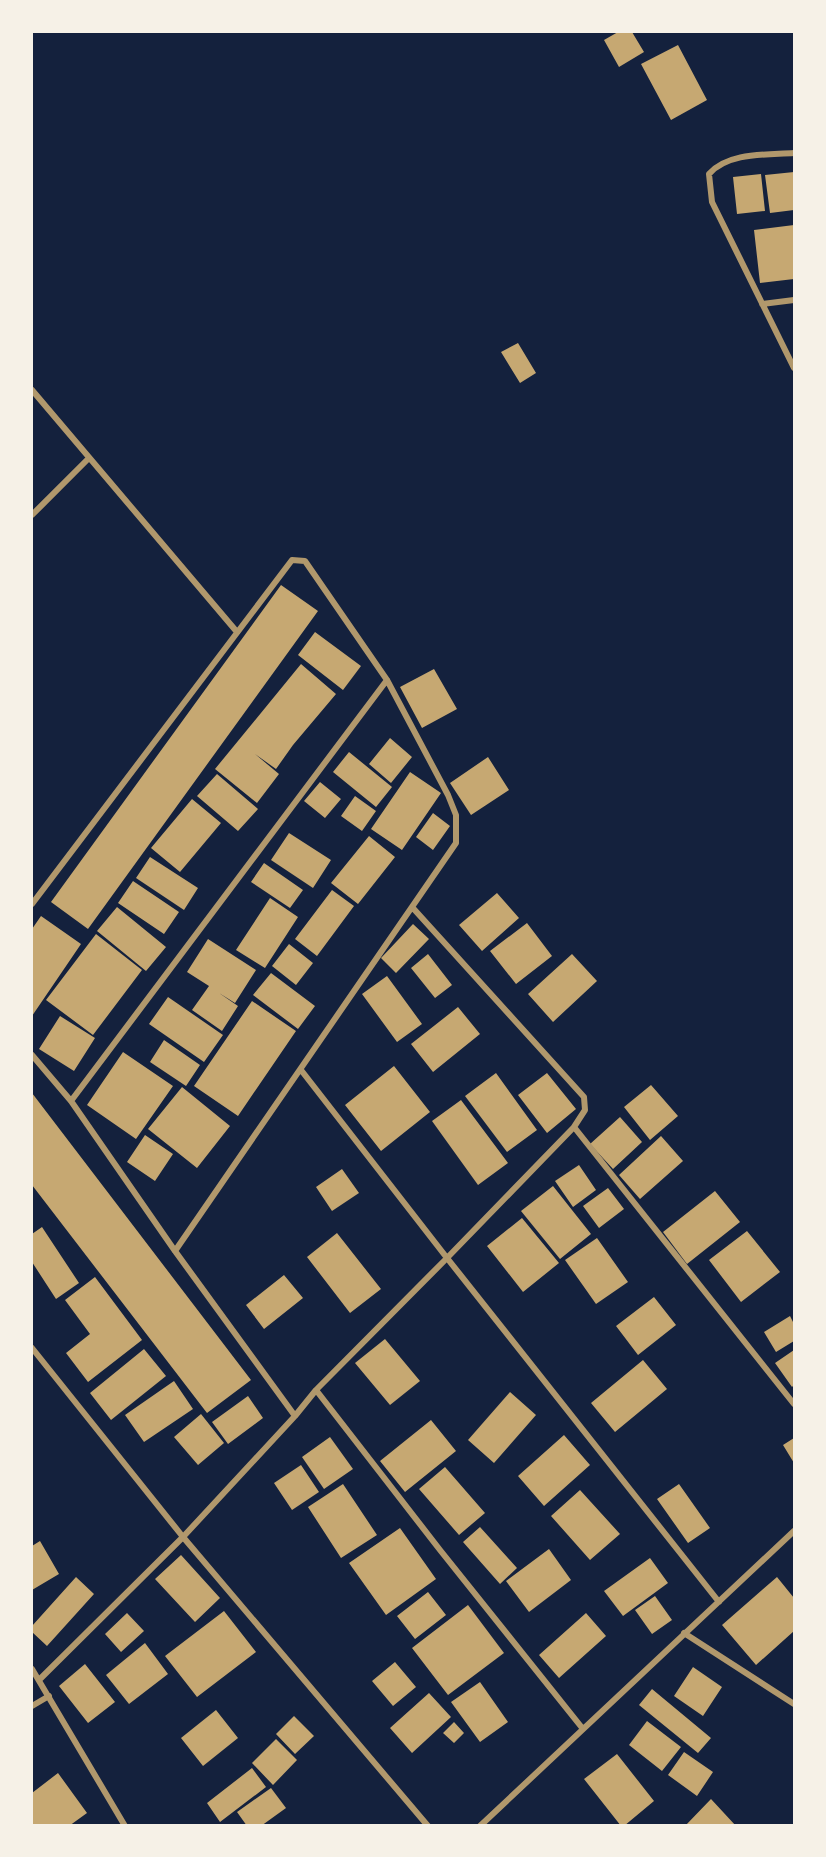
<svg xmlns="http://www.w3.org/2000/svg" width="826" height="1857" font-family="Manrope,sans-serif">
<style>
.building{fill:#c6a872}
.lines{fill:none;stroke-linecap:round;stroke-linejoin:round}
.minor{stroke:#b1986c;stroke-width:6}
</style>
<rect width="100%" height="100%" fill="#14213d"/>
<path class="building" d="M 618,32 L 632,32 L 644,52 L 619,67 L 604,40 Z
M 678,45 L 707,100 L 671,120 L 641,64 Z
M 794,172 L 794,210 L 770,213 L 765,175 Z
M 761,174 L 765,211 L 737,214 L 733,177 Z
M 794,225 L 794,279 L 760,283 L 754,230 Z
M 518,343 L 536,373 L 520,383 L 501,352 Z
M 281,585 L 318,611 L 88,929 L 51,902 Z
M 315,632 L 361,666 L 343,690 L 298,655 Z
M 301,664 L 336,694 L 293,745 L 276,769 L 255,754 L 279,774 L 257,803 L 215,769 Z
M 434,669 L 457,709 L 422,728 L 400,687 Z
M 390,738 L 412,757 L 391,783 L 369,764 Z
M 349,752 L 392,787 L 376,807 L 333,772 Z
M 488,757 L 509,790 L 471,815 L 450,783 Z
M 410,772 L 441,793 L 402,850 L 371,829 Z
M 217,774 L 258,809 L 238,831 L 197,796 Z
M 320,782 L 341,799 L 325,818 L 304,801 Z
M 355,796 L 376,811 L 362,831 L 341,816 Z
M 192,799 L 221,823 L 180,872 L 151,848 Z
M 433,813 L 450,826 L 433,850 L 416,837 Z
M 289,833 L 331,860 L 313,888 L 271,860 Z
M 369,836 L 395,857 L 358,904 L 331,883 Z
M 150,857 L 198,888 L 184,910 L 136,878 Z
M 264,863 L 303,890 L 290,908 L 251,882 Z
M 133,881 L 179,912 L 164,934 L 118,903 Z
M 332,890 L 354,906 L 317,956 L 295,939 Z
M 497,893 L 519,918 L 482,951 L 459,925 Z
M 270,898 L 298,917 L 265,968 L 236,950 Z
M 117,907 L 166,947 L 146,971 L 97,931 Z
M 41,916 L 81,944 L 32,1016 L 32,929 Z
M 527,923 L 552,956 L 516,984 L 490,951 Z
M 413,924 L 429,939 L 396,973 L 381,958 Z
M 96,934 L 142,970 L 93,1035 L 46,1000 Z
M 208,939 L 256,970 L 235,1003 L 219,993 L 238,1006 L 222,1031 L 192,1010 L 209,986 L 187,972 Z
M 289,944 L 313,963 L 296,985 L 272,966 Z
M 428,954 L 452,985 L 435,998 L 411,968 Z
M 572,954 L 597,981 L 553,1022 L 528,994 Z
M 271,973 L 315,1006 L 298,1029 L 253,995 Z
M 387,976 L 422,1024 L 397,1042 L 362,994 Z
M 168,997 L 223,1035 L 204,1062 L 149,1024 Z
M 252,1001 L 296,1031 L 238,1116 L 194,1086 Z
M 458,1007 L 480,1034 L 433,1072 L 411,1044 Z
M 60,1016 L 95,1038 L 74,1071 L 39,1049 Z
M 164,1040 L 200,1065 L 186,1086 L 150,1062 Z
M 123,1052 L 173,1086 L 136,1139 L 87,1105 Z
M 394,1066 L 430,1112 L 381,1151 L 345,1105 Z
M 496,1073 L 537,1130 L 507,1152 L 465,1096 Z
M 547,1073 L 576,1109 L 547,1133 L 518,1095 Z
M 651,1085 L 678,1116 L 650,1140 L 624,1107 Z
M 182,1087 L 230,1126 L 197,1168 L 148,1129 Z
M 32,1093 L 251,1380 L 207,1413 L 32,1185 Z
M 461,1100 L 508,1163 L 478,1185 L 432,1121 Z
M 620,1117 L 642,1142 L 613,1169 L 590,1144 Z
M 145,1135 L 173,1154 L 155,1181 L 127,1162 Z
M 661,1136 L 683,1161 L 640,1199 L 619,1175 Z
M 579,1165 L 596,1190 L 573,1207 L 555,1181 Z
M 342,1169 L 359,1193 L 332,1211 L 316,1187 Z
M 553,1186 L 591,1234 L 560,1259 L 521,1211 Z
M 608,1188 L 624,1209 L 599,1228 L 583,1206 Z
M 715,1191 L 740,1222 L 687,1264 L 663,1232 Z
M 522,1218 L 559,1263 L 523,1292 L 487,1246 Z
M 42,1227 L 79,1283 L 56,1299 L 32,1262 L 32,1234 Z
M 747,1231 L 780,1272 L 741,1302 L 709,1260 Z
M 337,1233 L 381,1289 L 350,1313 L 307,1257 Z
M 597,1238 L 628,1282 L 596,1304 L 565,1260 Z
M 284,1275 L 303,1298 L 264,1329 L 246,1305 Z
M 95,1277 L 142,1340 L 88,1382 L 66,1353 L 90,1334 L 65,1300 Z
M 654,1297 L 676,1325 L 638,1355 L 616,1326 Z
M 790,1316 L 794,1324 L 794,1341 L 776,1352 L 764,1332 Z
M 385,1339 L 420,1381 L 390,1405 L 355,1363 Z
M 144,1349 L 166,1376 L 111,1420 L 90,1393 Z
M 794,1350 L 794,1385 L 792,1387 L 775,1363 Z
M 643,1360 L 667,1389 L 615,1432 L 591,1403 Z
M 174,1381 L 193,1409 L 144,1442 L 125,1415 Z
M 510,1392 L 536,1415 L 494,1463 L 468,1440 Z
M 248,1396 L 263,1418 L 228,1444 L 212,1422 Z
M 201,1414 L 224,1443 L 198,1465 L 174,1437 Z
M 431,1420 L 456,1451 L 405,1492 L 380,1461 Z
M 564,1435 L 590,1465 L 544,1506 L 518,1476 Z
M 330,1437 L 353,1469 L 324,1489 L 302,1457 Z
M 794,1438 L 794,1463 L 783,1445 Z
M 301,1465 L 319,1492 L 292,1510 L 274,1483 Z
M 445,1467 L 485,1513 L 459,1535 L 419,1489 Z
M 343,1484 L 377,1535 L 341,1558 L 308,1507 Z
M 679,1484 L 710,1528 L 688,1543 L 657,1499 Z
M 580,1490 L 620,1534 L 590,1560 L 551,1516 Z
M 480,1527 L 517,1568 L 500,1584 L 463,1542 Z
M 400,1528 L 436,1579 L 386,1615 L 349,1563 Z
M 40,1541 L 59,1574 L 32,1590 L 32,1546 Z
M 549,1549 L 571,1580 L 529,1612 L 506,1581 Z
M 181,1555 L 220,1598 L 195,1622 L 155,1579 Z
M 650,1558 L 668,1583 L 623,1616 L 604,1591 Z
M 76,1577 L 94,1594 L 47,1646 L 32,1632 L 32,1626 Z
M 777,1577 L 794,1598 L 794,1631 L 756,1665 L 722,1625 Z
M 428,1592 L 446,1615 L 415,1639 L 397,1616 Z
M 655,1596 L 672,1620 L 652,1634 L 635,1610 Z
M 468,1605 L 504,1653 L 448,1695 L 412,1648 Z
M 224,1611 L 256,1652 L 197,1697 L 165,1656 Z
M 127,1613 L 144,1631 L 121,1652 L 105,1634 Z
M 586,1613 L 606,1636 L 559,1678 L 539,1655 Z
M 145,1643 L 168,1674 L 129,1704 L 106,1675 Z
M 395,1662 L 416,1687 L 393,1706 L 372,1681 Z
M 85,1664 L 115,1702 L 88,1723 L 59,1686 Z
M 693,1667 L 722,1687 L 703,1716 L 674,1696 Z
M 480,1682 L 508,1722 L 480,1742 L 451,1702 Z
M 652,1689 L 711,1738 L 698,1753 L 639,1705 Z
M 429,1693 L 451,1717 L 412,1753 L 390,1728 Z
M 216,1710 L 238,1738 L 203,1766 L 181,1738 Z
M 294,1716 L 314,1736 L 295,1754 L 276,1734 Z
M 647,1721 L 681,1747 L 662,1771 L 629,1745 Z
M 454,1722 L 464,1733 L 454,1743 L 443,1733 Z
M 276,1739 L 297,1760 L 273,1785 L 252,1763 Z
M 684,1752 L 713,1772 L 697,1796 L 668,1775 Z
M 617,1754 L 654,1801 L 624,1826 L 621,1826 L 584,1779 Z
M 252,1768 L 266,1787 L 220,1822 L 207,1803 Z
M 58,1773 L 87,1813 L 69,1826 L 32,1826 L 32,1793 Z
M 271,1788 L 286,1808 L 261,1826 L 247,1826 L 237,1812 Z
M 711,1799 L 736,1826 L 685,1826 Z"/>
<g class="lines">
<path class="minor" d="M 794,153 C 767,155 728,152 709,174 L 712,202 L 794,368
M 762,304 L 794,300
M 32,390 L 237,632
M 32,515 L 89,458
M 32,904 L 292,560 L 305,561 L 387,680 L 448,795 L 456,815 L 456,843 L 175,1251
M 412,907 L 584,1097 L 585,1110 L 574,1127
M 32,1055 L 71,1101 L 175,1251 L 295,1416
M 301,1070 L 447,1258 L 719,1602
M 71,1101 L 387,680
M 32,1348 L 183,1537 L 428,1826
M 316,1390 L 440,1550 L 583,1729
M 684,1633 L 794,1704
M 32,1669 L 125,1826
M 39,1680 L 183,1537 L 295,1416 L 316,1390 L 447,1258 L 574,1127 L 794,1404
M 32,1706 L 49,1696
M 480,1826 L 794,1531"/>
</g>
<rect width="826" height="1857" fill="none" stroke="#f6f1e7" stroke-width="66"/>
</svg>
